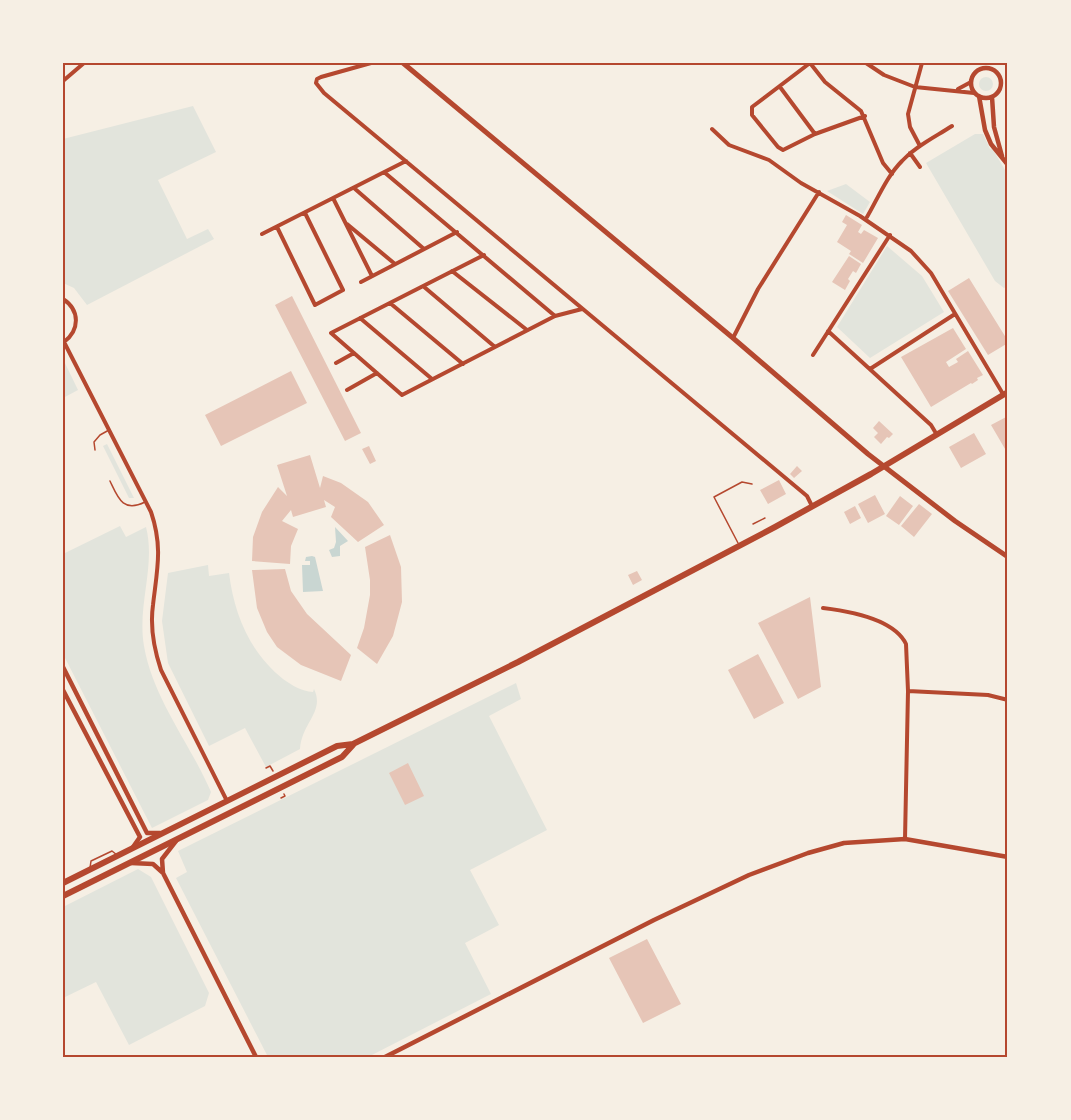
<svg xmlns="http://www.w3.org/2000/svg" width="1071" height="1120" font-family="Merriweather,serif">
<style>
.green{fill:#e2e4dc}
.water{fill:#c9d6d2}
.building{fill:#e6c5b7}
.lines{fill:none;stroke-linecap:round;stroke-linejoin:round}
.path{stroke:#b5482f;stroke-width:1.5}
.service{stroke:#b5482f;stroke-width:1.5}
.minor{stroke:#b5482f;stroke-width:4}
.tertiary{stroke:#b5482f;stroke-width:4.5}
.secondary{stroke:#b5482f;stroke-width:5}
.primary{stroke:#b5482f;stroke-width:6}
.neatline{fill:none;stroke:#b5482f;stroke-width:2}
</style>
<rect width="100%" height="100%" fill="#f6efe4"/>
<path class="green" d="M979 84a7 7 0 1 1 14 0a7 7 0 1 1-14 0Z
M 193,106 L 216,152 L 158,180 L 187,239 L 208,229 L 214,239 L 87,305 L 74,288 L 63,283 L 63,139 Z
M 975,134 L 983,134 L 990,149 L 992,148 L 1008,175 L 1008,286 L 1004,288 L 995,281 L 926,163 Z
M 846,184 L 870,202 L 863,214 L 827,191 Z
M 887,246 L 922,276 L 944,312 L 870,358 L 837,327 Z
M 63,359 L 78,390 L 63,398 Z
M 107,444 L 134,498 L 129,498 L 103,446 Z
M 120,526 L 126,537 L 146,527 C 156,566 137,605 144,646 C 153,699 190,743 211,792 L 208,800 L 152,828 L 63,654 L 63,554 Z
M 208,565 L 209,576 L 229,573 C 234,614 250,653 283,679 C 293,686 301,691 313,692 L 314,689 C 325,712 302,722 300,749 L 266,767 L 245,728 L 209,746 L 168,663 L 162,621 L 168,573 Z
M 516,683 L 521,699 L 489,716 L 547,830 L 470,870 L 499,925 L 465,943 L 491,994 L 368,1057 L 268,1057 L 176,878 L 187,872 L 178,851 Z
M 138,869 L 151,877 L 209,993 L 205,1006 L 129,1045 L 96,982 L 63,998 L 63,907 Z"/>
<path class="water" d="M 335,527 L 348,541 L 340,546 L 340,556 L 332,557 L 329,550 L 334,548 L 336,542 Z
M 312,556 L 315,557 L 323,591 L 303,592 L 302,565 L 310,565 L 310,561 L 305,561 L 306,557 Z"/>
<path class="building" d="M 846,215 L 862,225 L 858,232 L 861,234 L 864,230 L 878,238 L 863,263 L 849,254 L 851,251 L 837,242 L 847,225 L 842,222 Z
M 849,256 L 861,264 L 856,273 L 853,271 L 848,279 L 850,281 L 845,290 L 832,282 Z
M 969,278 L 1008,341 L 1008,343 L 988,355 L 948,291 Z
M 292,296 L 361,433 L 345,441 L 275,305 Z
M 953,328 L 966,349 L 946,362 L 949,367 L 958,362 L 956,359 L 968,351 L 983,375 L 977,378 L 978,380 L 972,384 L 971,383 L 931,407 L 901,357 Z
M 291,371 L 307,403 L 221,446 L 205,415 Z
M 1008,416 L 1008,454 L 991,425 Z
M 879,421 L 893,434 L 889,438 L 887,437 L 881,444 L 874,437 L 878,433 L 873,428 Z
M 974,433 L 986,454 L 961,468 L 949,447 Z
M 369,446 L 376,461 L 370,464 L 362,449 Z
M 310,455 L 320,488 L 323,476 L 341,483 L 368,502 L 384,525 L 358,542 L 331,517 L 335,507 L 324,500 L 326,507 L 293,517 L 291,510 L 282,521 L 298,529 L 291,546 L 290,564 L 252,561 L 253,537 L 262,512 L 278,487 L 287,496 L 277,465 Z
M 797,466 L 802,471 L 794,478 L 790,474 Z
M 779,480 L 786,494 L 768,504 L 760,490 Z
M 875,495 L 885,514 L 868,523 L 858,504 Z
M 900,496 L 913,506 L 899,525 L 886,516 Z
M 919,504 L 932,514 L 914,537 L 901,526 Z
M 855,506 L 861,518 L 850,524 L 844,512 Z
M 390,535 L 401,567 L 402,602 L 393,636 L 377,664 L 357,648 L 364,628 L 370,595 L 370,580 L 365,547 Z
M 285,569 L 291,591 L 307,614 L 351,655 L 341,681 L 301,665 L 277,647 L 267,632 L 257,608 L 252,570 Z
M 637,571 L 642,580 L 633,585 L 628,575 Z
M 810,597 L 821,687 L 798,699 L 758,623 Z
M 758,654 L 784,703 L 754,719 L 728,670 Z
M 408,763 L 424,796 L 405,805 L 389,773 Z
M 647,939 L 681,1004 L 643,1023 L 609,958 Z"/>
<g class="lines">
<path class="path" d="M 753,524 L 765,518
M 266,768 L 270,766 L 273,771
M 281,798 L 285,796 L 284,794"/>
<path class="service" d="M 95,450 L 94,442 L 100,435 L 109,430
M 110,481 C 118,498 123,513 145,502
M 738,543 L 714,497 L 742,482 L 752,484
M 90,868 L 91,861 L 112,851 L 117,855"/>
<path class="minor" d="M 371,63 L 321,77 L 317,79 L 316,83 L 324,93 L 807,496 L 812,506
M 810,63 L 752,107 L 752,115 L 778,147 L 783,150 L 815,134 L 865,116
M 810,63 L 825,82 L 861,111 L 883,163 L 892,174
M 866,63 L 884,75 L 915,87 L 974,93
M 63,81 L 84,63
M 780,87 L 815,134
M 958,89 L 971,82
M 712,129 L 729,145 L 769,160 L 801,183 L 860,216 L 911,251 L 931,273 L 1003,394
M 920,146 L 910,127 L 908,114 L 922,63
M 910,153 L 920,167
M 384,172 L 555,316
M 354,188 L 424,249
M 333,198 L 372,276
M 867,217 C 878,198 887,176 902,161 C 916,146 935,137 952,126
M 347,224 L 395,264
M 277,227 L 315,305 L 343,290 L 305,213
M 262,234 L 406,161
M 484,255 L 331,333 L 402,395 L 555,316 L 582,309
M 452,271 L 527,330
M 361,282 L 457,232
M 423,286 L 495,347
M 63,299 C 80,310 80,330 64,342
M 390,303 L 463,364
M 360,318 L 432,379
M 828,331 L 931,425 L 937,435
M 733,338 L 758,289 L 819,192
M 64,342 L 151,512 C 163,547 157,570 153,605 C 150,626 154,649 161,670 L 227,801
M 813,355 L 890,235
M 336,363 L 354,353
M 870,369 L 955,314
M 347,390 L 377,373
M 823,608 C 848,611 894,619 906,644 L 908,691 L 905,839
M 908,691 L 988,695 L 1008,700"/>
<path class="tertiary" d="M971 83a15 15 0 1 1 30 0a15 15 0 1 1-30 0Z
M 979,96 L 985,130 L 991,144 L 1008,165
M 992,97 L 994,127 L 1002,156
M 63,667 L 147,833 L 160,833
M 63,690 L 140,837 L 133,847
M 131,863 L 153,864 L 163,873 L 256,1057
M 163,873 L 162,859 L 176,841
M 385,1057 L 654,920 L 749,875 L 808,853 L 844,843 L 905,839 L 1008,857"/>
<path class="secondary" d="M 403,63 L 733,338 L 868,454 L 955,521 L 1008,557"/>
<path class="primary" d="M 63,883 L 337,746 L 353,744 L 518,662 L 775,527 L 871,474 L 1008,392
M 63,896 L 342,757 L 353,745"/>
</g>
<rect width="1071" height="1120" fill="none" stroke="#f6efe4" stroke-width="129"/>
<rect x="64" y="64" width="942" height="992" class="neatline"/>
</svg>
